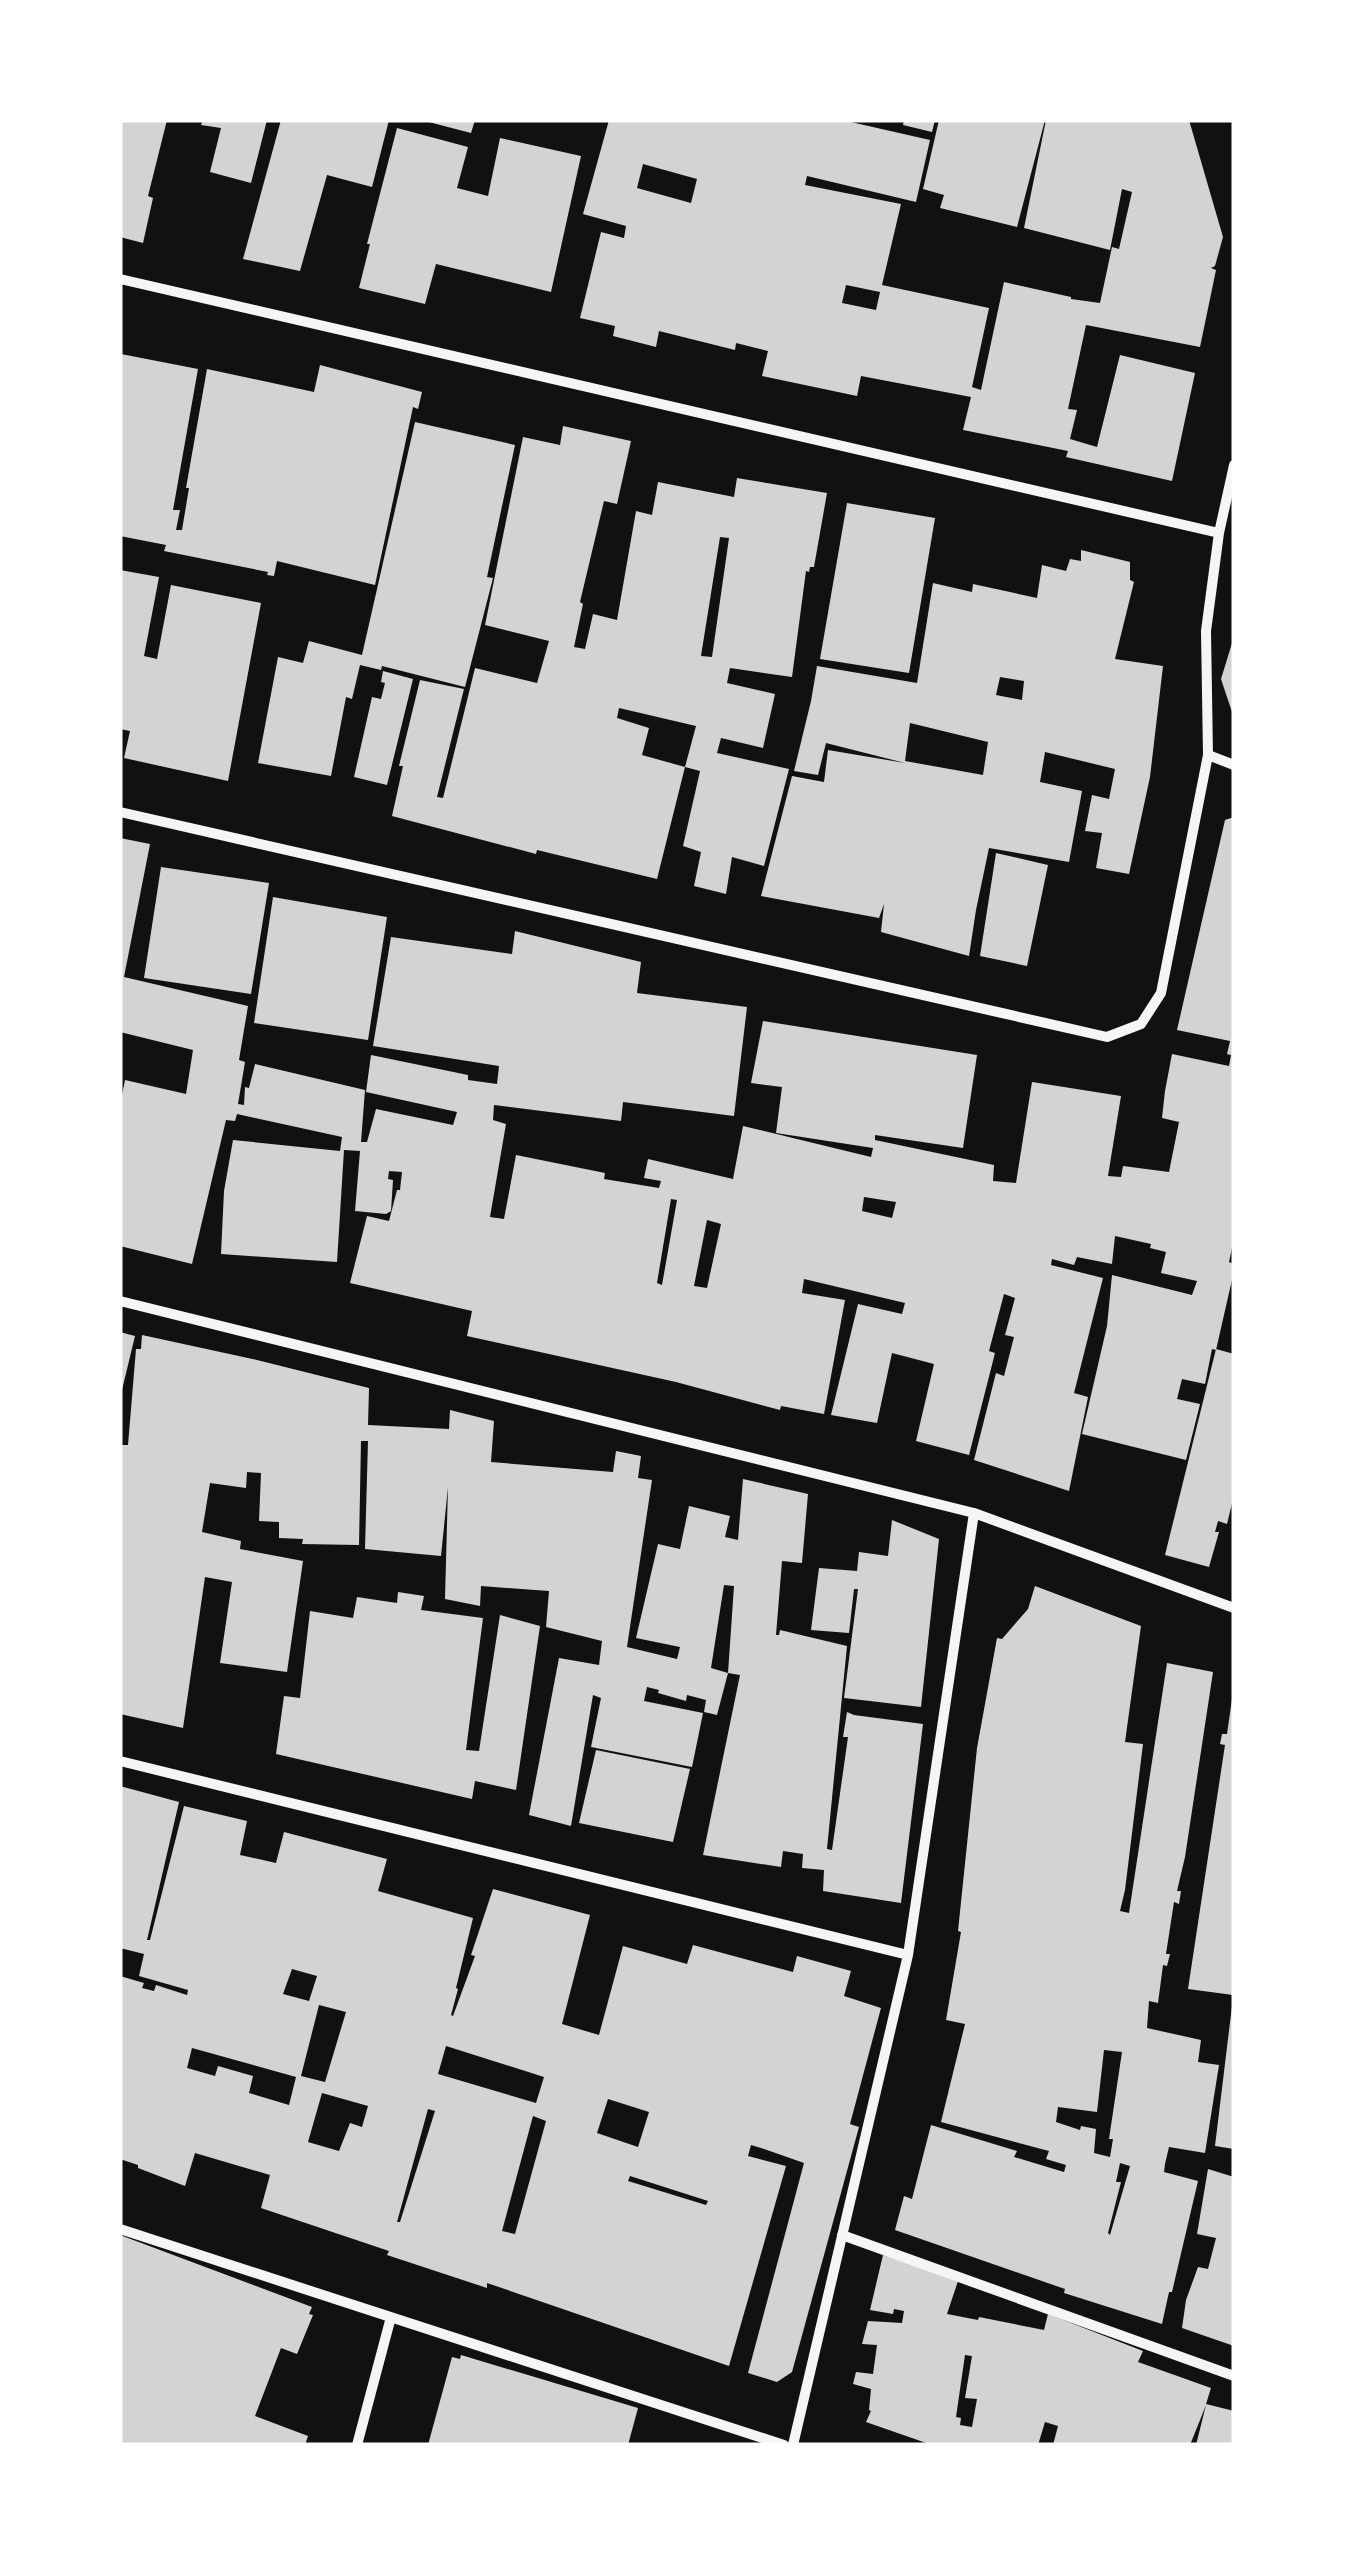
<svg xmlns="http://www.w3.org/2000/svg" width="1354" height="2565" font-family="Ubuntu,sans-serif">
<style>
.building{fill:#d3d3d3;fill-rule:evenodd}
.lines{fill:none;stroke-linecap:round;stroke-linejoin:round}
.minor{stroke:#f5f5f5;stroke-width:10}
</style>
<rect width="100%" height="100%" fill="#111"/>
<path class="building" d="M 120,120 L 167,120 L 148,196 L 153,198 L 143,243 L 120,237 Z
M 203,120 L 267,120 L 251,183 L 210,172 L 221,128 L 201,125 Z
M 281,120 L 389,120 L 372,187 L 327,175 L 300,271 L 243,259 Z
M 421,120 L 475,120 L 471,133 Z
M 609,120 L 842,120 L 930,140 L 916,202 L 807,176 L 805,185 L 901,204 L 882,285 L 989,308 L 972,387 L 981,390 L 1004,282 L 1071,297 L 1071,299 L 1100,303 L 1112,247 L 1119,249 L 1132,192 L 1122,189 L 1110,250 L 1024,228 L 1046,120 L 1189,120 L 1223,237 L 1215,266 L 1211,268 L 1216,270 L 1200,347 L 1086,325 L 1068,409 L 1077,410 L 1070,439 L 1097,447 L 1120,355 L 1195,373 L 1172,481 L 1066,457 L 1068,451 L 963,430 L 971,397 L 861,376 L 857,396 L 762,376 L 768,351 L 736,343 L 735,350 L 659,331 L 656,347 L 613,336 L 615,326 L 580,318 L 601,232 L 624,238 L 626,226 L 583,214 ZM 643,164 L 697,179 L 691,203 L 637,188 ZM 846,285 L 880,292 L 876,310 L 842,303 Z
M 904,120 L 935,120 L 932,132 L 903,125 Z
M 939,120 L 1045,120 L 1017,227 L 940,208 L 944,195 L 923,189 Z
M 397,128 L 468,147 L 457,188 L 488,196 L 500,138 L 581,156 L 551,292 L 436,264 L 425,304 L 359,288 L 370,244 L 367,244 Z
M 121,354 L 198,369 L 173,510 L 180,510 L 176,530 L 182,530 L 189,488 L 186,488 L 207,369 L 314,392 L 320,365 L 422,392 L 418,409 L 413,407 L 375,585 L 277,561 L 274,576 L 267,575 L 268,572 L 164,551 L 166,545 L 120,536 Z
M 415,422 L 515,445 L 487,577 L 493,578 L 465,687 L 382,666 L 381,670 L 360,665 L 352,699 L 346,697 L 331,776 L 258,763 L 278,657 L 303,663 L 309,641 L 362,655 Z
M 563,426 L 631,441 L 617,504 L 604,501 L 580,602 L 583,604 L 574,647 L 585,649 L 593,614 L 617,620 L 636,511 L 652,515 L 658,482 L 734,497 L 737,478 L 827,493 L 814,567 L 810,567 L 809,572 L 806,571 L 792,677 L 730,668 L 727,683 L 775,694 L 763,748 L 721,738 L 717,753 L 789,769 L 764,866 L 732,857 L 726,894 L 694,886 L 701,852 L 683,846 L 700,771 L 685,767 L 696,726 L 619,708 L 617,718 L 649,728 L 642,755 L 685,767 L 657,879 L 537,850 L 536,854 L 392,816 L 403,766 L 399,766 L 420,680 L 464,689 L 437,797 L 443,798 L 475,668 L 537,683 L 549,641 L 485,625 L 523,437 L 560,445 ZM 720,537 L 729,538 L 712,657 L 701,656 Z
M 847,503 L 935,518 L 909,673 L 820,659 Z
M 1081,550 L 1130,562 L 1130,580 L 1134,582 L 1115,659 L 1163,666 L 1150,777 L 1129,874 L 1096,868 L 1102,833 L 1085,831 L 1092,795 L 1109,799 L 1115,769 L 1045,752 L 1040,782 L 1082,791 L 1069,862 L 989,848 L 976,910 L 969,956 L 881,932 L 884,904 L 879,918 L 761,896 L 792,776 L 824,782 L 828,750 L 905,763 L 826,743 L 818,775 L 794,771 L 811,701 L 817,666 L 917,683 L 933,583 L 972,592 L 973,584 L 1037,598 L 1042,565 L 1066,571 L 1070,559 L 1081,561 ZM 1000,677 L 1024,681 L 1022,700 L 996,695 ZM 910,723 L 988,742 L 983,775 L 905,761 Z
M 120,570 L 159,577 L 144,656 L 157,659 L 171,585 L 261,603 L 228,781 L 124,758 L 130,731 L 120,729 Z
M 1233,640 L 1234,640 L 1233,715 L 1221,679 Z
M 383,671 L 413,679 L 387,785 L 354,777 L 372,697 L 381,699 L 385,683 L 381,682 Z
M 1234,817 L 1234,1238 L 1229,1262 L 1234,1264 L 1234,1271 L 1216,1350 L 1212,1349 L 1205,1384 L 1182,1379 L 1177,1399 L 1200,1404 L 1186,1460 L 1082,1434 L 1107,1326 L 1112,1275 L 1192,1295 L 1197,1281 L 1161,1273 L 1166,1252 L 1150,1248 L 1151,1244 L 1115,1236 L 1112,1264 L 1077,1257 L 1074,1265 L 1052,1259 L 1051,1265 L 1103,1278 L 1074,1393 L 1088,1397 L 1069,1491 L 974,1460 L 996,1373 L 1004,1376 L 1014,1337 L 1005,1335 L 1015,1298 L 1004,1294 L 989,1351 L 995,1353 L 969,1455 L 916,1441 L 934,1364 L 892,1353 L 877,1423 L 831,1415 L 858,1304 L 902,1314 L 905,1303 L 804,1279 L 802,1293 L 845,1300 L 824,1414 L 781,1406 L 780,1410 L 676,1382 L 467,1336 L 472,1311 L 350,1283 L 367,1216 L 389,1221 L 397,1190 L 400,1190 L 402,1172 L 389,1171 L 388,1179 L 393,1180 L 391,1211 L 386,1214 L 355,1211 L 360,1151 L 344,1150 L 337,1262 L 221,1254 L 224,1191 L 233,1140 L 340,1151 L 342,1137 L 237,1114 L 235,1121 L 226,1120 L 192,1264 L 120,1246 L 120,1105 L 125,1080 L 186,1094 L 193,1050 L 120,1032 L 120,838 L 150,844 L 124,977 L 248,1006 L 239,1060 L 245,1062 L 238,1104 L 244,1105 L 245,1087 L 249,1088 L 255,1064 L 365,1090 L 361,1142 L 367,1142 L 376,1109 L 453,1125 L 457,1112 L 366,1092 L 371,1055 L 468,1075 L 468,1080 L 497,1084 L 499,1066 L 373,1046 L 391,937 L 512,954 L 515,931 L 641,962 L 637,993 L 747,1007 L 734,1116 L 623,1102 L 621,1121 L 494,1105 L 493,1120 L 506,1124 L 490,1217 L 504,1219 L 516,1155 L 605,1173 L 604,1179 L 659,1188 L 661,1181 L 644,1178 L 648,1159 L 733,1179 L 743,1126 L 871,1157 L 873,1148 L 776,1133 L 782,1087 L 751,1083 L 763,1021 L 977,1055 L 963,1148 L 875,1135 L 875,1140 L 994,1165 L 993,1181 L 1016,1183 L 1032,1082 L 1121,1096 L 1108,1176 L 1121,1177 L 1123,1166 L 1169,1172 L 1179,1122 L 1162,1118 L 1165,1091 L 1172,1054 L 1229,1066 L 1231,1055 L 1227,1054 L 1230,1041 L 1177,1030 L 1225,820 ZM 864,1197 L 896,1202 L 892,1218 L 862,1211 ZM 671,1199 L 677,1200 L 662,1285 L 657,1283 ZM 707,1220 L 721,1224 L 707,1288 L 694,1286 Z
M 996,853 L 1048,865 L 1027,966 L 980,956 Z
M 161,867 L 269,883 L 251,994 L 144,978 Z
M 273,897 L 387,917 L 368,1040 L 254,1023 Z
M 120,1332 L 135,1336 L 121,1394 L 120,1394 Z
M 142,1335 L 257,1360 L 369,1388 L 368,1425 L 449,1429 L 450,1410 L 494,1421 L 491,1462 L 613,1472 L 616,1451 L 641,1456 L 638,1478 L 652,1480 L 627,1647 L 677,1659 L 680,1647 L 636,1638 L 658,1544 L 680,1549 L 689,1506 L 730,1516 L 725,1537 L 738,1540 L 743,1479 L 808,1494 L 802,1563 L 782,1561 L 776,1635 L 779,1635 L 780,1630 L 847,1646 L 827,1849 L 832,1850 L 848,1737 L 843,1737 L 847,1712 L 854,1715 L 923,1724 L 901,1903 L 823,1891 L 824,1870 L 802,1868 L 803,1854 L 783,1851 L 781,1867 L 703,1855 L 740,1675 L 728,1673 L 717,1715 L 704,1712 L 706,1700 L 687,1695 L 686,1701 L 658,1693 L 659,1690 L 647,1687 L 644,1701 L 703,1713 L 692,1767 L 591,1747 L 601,1698 L 593,1695 L 571,1826 L 529,1815 L 559,1658 L 599,1665 L 602,1641 L 546,1627 L 549,1591 L 481,1586 L 480,1606 L 445,1599 L 448,1487 L 441,1556 L 365,1549 L 368,1441 L 361,1441 L 359,1545 L 302,1544 L 303,1539 L 279,1538 L 279,1522 L 259,1521 L 261,1473 L 247,1472 L 246,1488 L 210,1483 L 202,1532 L 241,1541 L 240,1549 L 303,1561 L 287,1672 L 220,1663 L 232,1582 L 205,1577 L 183,1728 L 120,1714 L 120,1445 L 128,1445 L 136,1349 L 141,1349 ZM 724,1585 L 734,1586 L 728,1673 L 711,1668 Z
M 1216,1349 L 1234,1354 L 1234,1495 L 1227,1524 L 1218,1521 L 1215,1532 L 1219,1532 L 1209,1567 L 1165,1555 Z
M 892,1520 L 939,1539 L 921,1707 L 844,1698 L 858,1589 L 854,1589 L 849,1633 L 811,1630 L 819,1568 L 857,1571 L 859,1552 L 888,1556 Z
M 1035,1586 L 1141,1626 L 1125,1742 L 1143,1744 L 1125,1890 L 1120,1911 L 1129,1913 L 1167,1663 L 1213,1672 L 1185,1857 L 1177,1891 L 1181,1891 L 1179,1904 L 1174,1902 L 1166,1954 L 1170,1954 L 1167,1966 L 1163,1965 L 1158,2003 L 1149,2001 L 1147,2028 L 1201,2040 L 1198,2062 L 1219,2065 L 1205,2153 L 1169,2147 L 1165,2164 L 1164,2172 L 1198,2181 L 1172,2292 L 1169,2292 L 1162,2324 L 1064,2293 L 1065,2289 L 895,2230 L 904,2196 L 912,2199 L 931,2125 L 1017,2151 L 1014,2157 L 1064,2172 L 1066,2165 L 1046,2159 L 1049,2151 L 941,2122 L 965,2024 L 946,2020 L 961,1932 L 958,1931 L 977,1748 L 997,1638 L 1002,1639 L 1028,1609 ZM 1104,2050 L 1122,2052 L 1109,2139 L 1113,2139 L 1110,2157 L 1094,2153 L 1096,2129 L 1081,2126 L 1080,2130 L 1056,2122 L 1058,2107 L 1097,2112 ZM 1120,2163 L 1130,2166 L 1110,2235 L 1108,2233 L 1121,2182 L 1116,2182 Z
M 398,1592 L 424,1596 L 421,1610 L 483,1618 L 466,1750 L 479,1751 L 500,1615 L 540,1626 L 516,1790 L 475,1781 L 472,1799 L 276,1754 L 284,1696 L 300,1698 L 310,1611 L 353,1618 L 357,1597 L 397,1603 Z
M 1232,1699 L 1234,1699 L 1233,1995 L 1188,1989 L 1225,1745 L 1220,1744 L 1222,1734 L 1227,1734 Z
M 596,1750 L 690,1769 L 673,1842 L 579,1823 Z
M 120,1786 L 179,1802 L 147,1940 L 150,1940 L 184,1806 L 247,1821 L 240,1855 L 276,1863 L 284,1832 L 387,1859 L 378,1891 L 473,1918 L 456,1988 L 458,1989 L 451,2015 L 453,2016 L 475,1956 L 471,1955 L 493,1889 L 590,1915 L 562,2024 L 599,2035 L 623,1946 L 687,1964 L 693,1945 L 793,1972 L 797,1956 L 851,1971 L 844,1996 L 881,2008 L 850,2124 L 859,2127 L 792,2372 L 777,2382 L 748,2373 L 804,2163 L 761,2148 L 751,2145 L 748,2156 L 786,2166 L 729,2366 L 493,2285 L 487,2283 L 487,2288 L 387,2255 L 389,2251 L 261,2208 L 270,2175 L 195,2153 L 185,2186 L 138,2168 L 138,2165 L 120,2159 L 120,1976 L 144,1983 L 142,1988 L 154,1991 L 156,1985 L 187,1995 L 188,1990 L 139,1976 L 144,1954 L 120,1948 ZM 292,1969 L 317,1976 L 309,2001 L 283,1994 ZM 319,2005 L 346,2012 L 325,2082 L 301,2076 ZM 446,2046 L 544,2077 L 536,2103 L 438,2074 ZM 192,2048 L 296,2077 L 289,2105 L 249,2093 L 253,2076 L 218,2066 L 215,2076 L 187,2068 ZM 322,2093 L 368,2106 L 362,2127 L 350,2123 L 339,2151 L 308,2142 ZM 608,2099 L 649,2112 L 638,2147 L 597,2133 ZM 428,2109 L 435,2111 L 400,2222 L 397,2222 ZM 533,2116 L 546,2121 L 515,2234 L 502,2231 ZM 630,2176 L 708,2201 L 706,2205 L 628,2181 Z
M 1232,2006 L 1234,2007 L 1234,2149 L 1215,2146 Z
M 1208,2169 L 1234,2177 L 1234,2346 L 1182,2328 L 1186,2300 L 1198,2267 L 1208,2269 L 1216,2238 L 1197,2234 Z
M 120,2235 L 312,2307 L 309,2314 L 313,2315 L 297,2354 L 281,2348 L 255,2416 L 308,2436 L 305,2445 L 120,2445 Z
M 883,2255 L 959,2278 L 947,2314 L 978,2320 L 979,2317 L 1044,2330 L 1048,2314 L 1143,2351 L 1138,2362 L 1211,2388 L 1206,2404 L 1234,2411 L 1234,2445 L 1196,2445 L 1206,2405 L 1190,2445 L 1053,2445 L 1058,2426 L 1045,2422 L 1038,2445 L 932,2445 L 866,2422 L 871,2411 L 869,2410 L 871,2389 L 853,2384 L 856,2372 L 873,2374 L 877,2345 L 862,2344 L 868,2321 L 902,2323 L 904,2311 L 894,2309 L 893,2314 L 870,2310 ZM 965,2355 L 972,2356 L 965,2398 L 977,2399 L 972,2427 L 960,2425 L 961,2418 L 956,2417 Z
M 461,2355 L 638,2408 L 628,2445 L 428,2445 L 452,2357 L 460,2359 Z"/>
<g class="lines">
<path class="minor" d="M 120,279 L 1219,533
M 1208,755 L 1234,765
M 120,812 L 1107,1037 L 1141,1024 L 1161,993 L 1208,755 L 1206,631 L 1219,533 L 1234,465
M 120,1301 L 974,1513 L 1234,1608
M 120,1761 L 908,1955
M 120,2229 L 784,2445
M 842,2235 L 1234,2376
M 357,2445 L 391,2317
M 793,2445 L 908,1955 L 974,1513"/>
</g>
<rect width="1354" height="2565" fill="none" stroke="#ffffff" stroke-width="245"/>
</svg>
